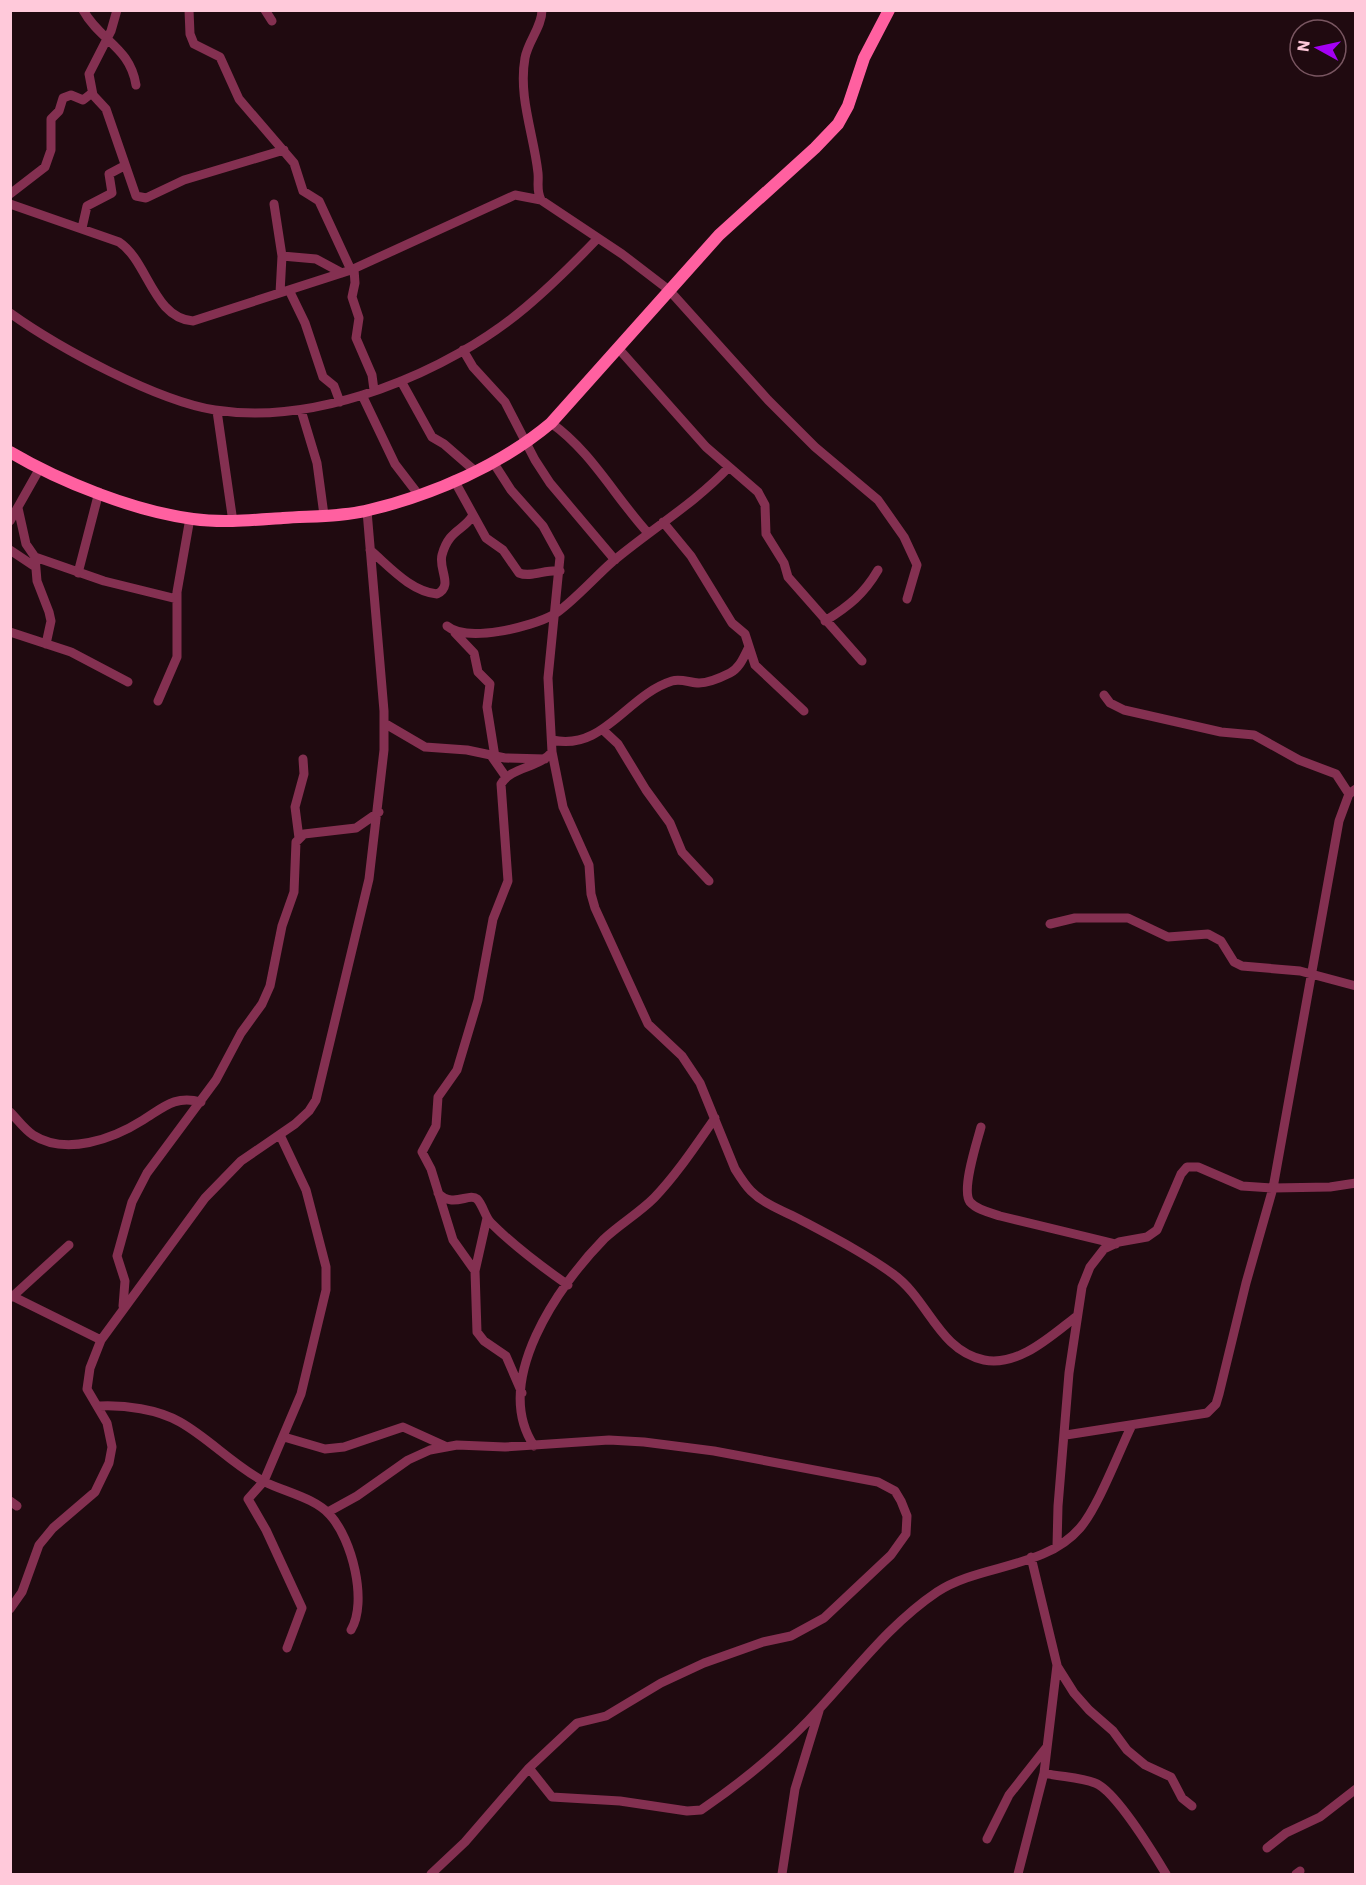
<svg xmlns="http://www.w3.org/2000/svg" width="1366" height="1885" font-family="'IBM Plex Sans',sans-serif">
<style>
.lines{fill:none;stroke-linecap:round;stroke-linejoin:round}
.street{stroke:#843051;stroke-width:9}
.secondary{stroke:#ff60a0;stroke-width:12}
</style>
<rect width="100%" height="100%" fill="#200a10"/>
<g class="lines">
<path class="street" d="M 83,10 C 100,41 130,47 136,85
M 117,10 L 111,31 L 89,74 L 93,95 L 106,109 L 136,196 L 146,198 L 184,180 L 284,150
M 189,10 L 190,34 L 194,44 L 220,57 L 239,99 L 294,163 L 303,191 L 319,201 L 351,270
M 265,10 L 272,21
M 10,194 L 45,167 L 51,150 L 51,119 L 59,111 L 63,98 L 71,95 L 83,100 L 92,93
M 541,200 C 536,190 539,183 538,173 C 534,135 518,97 525,58 C 528,41 542,27 542,10
M 10,204 L 119,242 C 148,261 153,318 193,321 L 351,270 L 515,195 L 541,200 L 622,254 L 669,290 L 768,400 L 815,447 L 878,500 L 904,537 L 917,565 L 907,599
M 274,204 L 282,256 L 280,293
M 82,228 L 87,206 L 112,193 L 109,174 L 124,166
M 282,256 L 316,259 L 342,273
M 354,269 L 355,283 L 352,297 L 359,318 L 356,338 L 372,375 L 374,390
M 289,290 L 305,323 L 323,377 L 334,386 L 340,402
M 10,313 C 59,348 157,401 215,410 C 318,426 448,373 526,307 C 551,286 575,262 598,238
M 618,348 L 706,447 L 758,492 L 765,505 L 766,534 L 784,563 L 788,577 L 862,661
M 463,350 L 473,367 L 505,402 L 535,460 L 550,483 L 615,560
M 401,381 L 432,437 L 444,444 L 475,471
M 362,395 L 395,464 L 418,494
M 301,410 L 317,463 L 324,515
M 217,411 L 233,522
M 551,423 C 591,451 615,497 648,533
M 493,462 L 511,490 L 543,526 L 560,557 L 548,678 L 552,752 L 563,807 L 589,865 L 591,894 L 595,908 L 648,1024 L 682,1056 L 700,1083 L 735,1169 C 740,1177 745,1185 751,1191 C 764,1204 783,1211 799,1219 C 831,1236 864,1253 893,1274 C 929,1300 938,1350 984,1360 C 1019,1367 1052,1335 1077,1316
M 454,480 L 486,538 L 503,550 L 519,573 C 531,578 546,569 560,571
M 18,508 L 26,544 L 35,557 L 37,581 L 49,612 L 51,621 L 46,644
M 10,521 L 40,468
M 663,522 L 691,556 L 732,623 L 745,634 L 755,665 L 804,711
M 10,550 L 34,566
M 370,550 C 390,567 410,591 437,594 C 454,586 438,569 442,555 C 449,529 464,531 473,515
M 35,557 L 104,581 L 177,599
M 78,573 L 99,492
M 825,621 C 849,606 864,594 878,570
M 447,626 C 467,643 531,627 553,615 C 568,607 596,576 611,563 C 650,530 694,504 729,467
M 10,632 L 71,652 L 128,682
M 455,633 L 474,653 L 478,672 L 490,684 L 487,707 L 495,757
M 1104,695 L 1110,703 L 1124,710 L 1221,732 L 1254,735 L 1299,760 L 1336,774 L 1349,794
M 158,701 L 177,657 L 177,592 L 190,518
M 384,723 L 425,747 L 467,750 L 505,758 L 545,759
M 603,730 L 618,744 L 646,790 L 670,823 L 682,852 L 709,881
M 552,740 C 603,752 627,695 672,681 C 681,678 690,683 699,683 C 709,683 722,677 730,673 C 740,668 744,656 749,647
M 492,757 L 506,777
M 299,838 L 295,807 L 304,774 L 303,759
M 1050,924 L 1075,918 L 1128,918 L 1168,937 L 1208,934 L 1221,941 L 1234,962 L 1242,966 L 1300,971 L 1356,986
M 10,1112 C 18,1120 24,1129 33,1135 C 66,1156 113,1139 143,1120 C 164,1107 175,1095 201,1102
M 981,1127 C 977,1142 961,1190 970,1202 C 977,1210 991,1213 1000,1216 L 1116,1244
M 280,1135 L 306,1190 L 326,1267 L 326,1290 L 301,1394 L 264,1481 L 248,1499 L 266,1530 L 302,1608 L 287,1648
M 438,1193 C 453,1209 469,1192 477,1199 C 483,1205 485,1217 491,1223 C 514,1246 542,1267 568,1285
M 487,1218 L 475,1271 L 477,1332 L 484,1341 L 506,1356 L 522,1393
M 475,1271 L 453,1240 L 431,1169 L 422,1152 L 436,1126 L 438,1097 L 457,1070 L 478,1000 L 493,919 L 508,881 L 501,784 C 511,767 539,768 552,752
M 10,1295 L 101,1340
M 12,1297 L 69,1245
M 123,1306 L 125,1281 L 117,1256 L 132,1202 L 147,1173 L 216,1080 L 241,1033 L 262,1004 L 270,986 L 282,926 L 294,892 L 296,842 L 304,834 L 356,828 L 379,812
M 100,1406 C 125,1405 157,1409 180,1422 C 210,1439 234,1466 265,1482 C 285,1492 315,1498 330,1515 C 352,1539 368,1602 351,1630
M 1066,1435 L 1207,1413 L 1216,1404 L 1219,1394 L 1246,1283 L 1273,1188 L 1330,1187 L 1356,1183
M 284,1437 L 325,1449 L 344,1447 L 403,1427 L 445,1446
M 534,1446 C 491,1381 559,1285 604,1239 C 620,1224 639,1213 654,1198 C 677,1174 696,1145 715,1118
M 10,1501 L 17,1506
M 328,1512 L 357,1496 L 408,1460 L 430,1450 L 457,1445 L 505,1447 L 609,1440 L 644,1442 L 714,1451 L 878,1482 L 895,1491 L 901,1501 L 907,1516 L 906,1534 L 891,1555 L 824,1618 L 791,1636 L 763,1642 L 704,1663 L 661,1683 L 606,1716 L 577,1723 L 529,1768 L 465,1842 L 431,1874
M 1057,1546 L 1058,1506 L 1069,1373 L 1082,1287 L 1090,1267 L 1104,1249 L 1119,1242 L 1147,1237 L 1157,1230 L 1181,1174 L 1187,1167 L 1198,1167 L 1242,1186 L 1273,1188 L 1339,821 L 1349,794 L 1356,789
M 10,1609 L 22,1592 L 39,1545 L 53,1528 L 95,1492 L 109,1463 L 112,1447 L 107,1423 L 87,1389 L 90,1368 L 101,1340 L 205,1198 L 241,1161 L 295,1124 L 309,1111 L 316,1100 L 369,879 L 384,750 L 384,711 L 367,511
M 1057,1666 L 1074,1693 L 1089,1710 L 1113,1731 L 1127,1750 L 1145,1765 L 1171,1777 L 1182,1798 L 1192,1806
M 529,1768 L 552,1797 L 620,1801 L 687,1811 L 701,1810 C 745,1780 785,1747 821,1707 C 858,1667 891,1623 937,1592 C 979,1564 1045,1569 1080,1528 C 1098,1507 1118,1454 1131,1427
M 1044,1773 C 1060,1777 1080,1777 1095,1783 C 1115,1790 1154,1854 1166,1874
M 987,1839 L 1009,1795 L 1046,1748
M 1267,1848 L 1286,1833 L 1320,1817 L 1356,1789
M 782,1874 L 795,1789 L 819,1711
M 1018,1874 L 1044,1773 L 1057,1665 L 1031,1557
M 1296,1874 L 1300,1871"/>
<path class="secondary" d="M 10,452 C 61,482 134,511 193,519 C 223,523 253,520 283,518 C 311,516 342,517 369,510 C 433,495 501,465 551,423 L 719,235 L 815,148 L 838,124 L 848,106 L 864,58 L 889,10"/>
</g>
<rect width="1366" height="1885" fill="none" stroke="#ffc9da" stroke-width="24"/>
<g transform="translate(1318 48) rotate(278)"><circle r="28" fill="#200a10" stroke="#795661" stroke-width="1.5"/>
<path d="M0-4.5L10 22L0 15L-10 22Z" fill="#a400f4"/>
<text y="-9" font-size="16" font-weight="bold" text-anchor="middle" fill="#ffc9da">N</text>
</g>
</svg>
